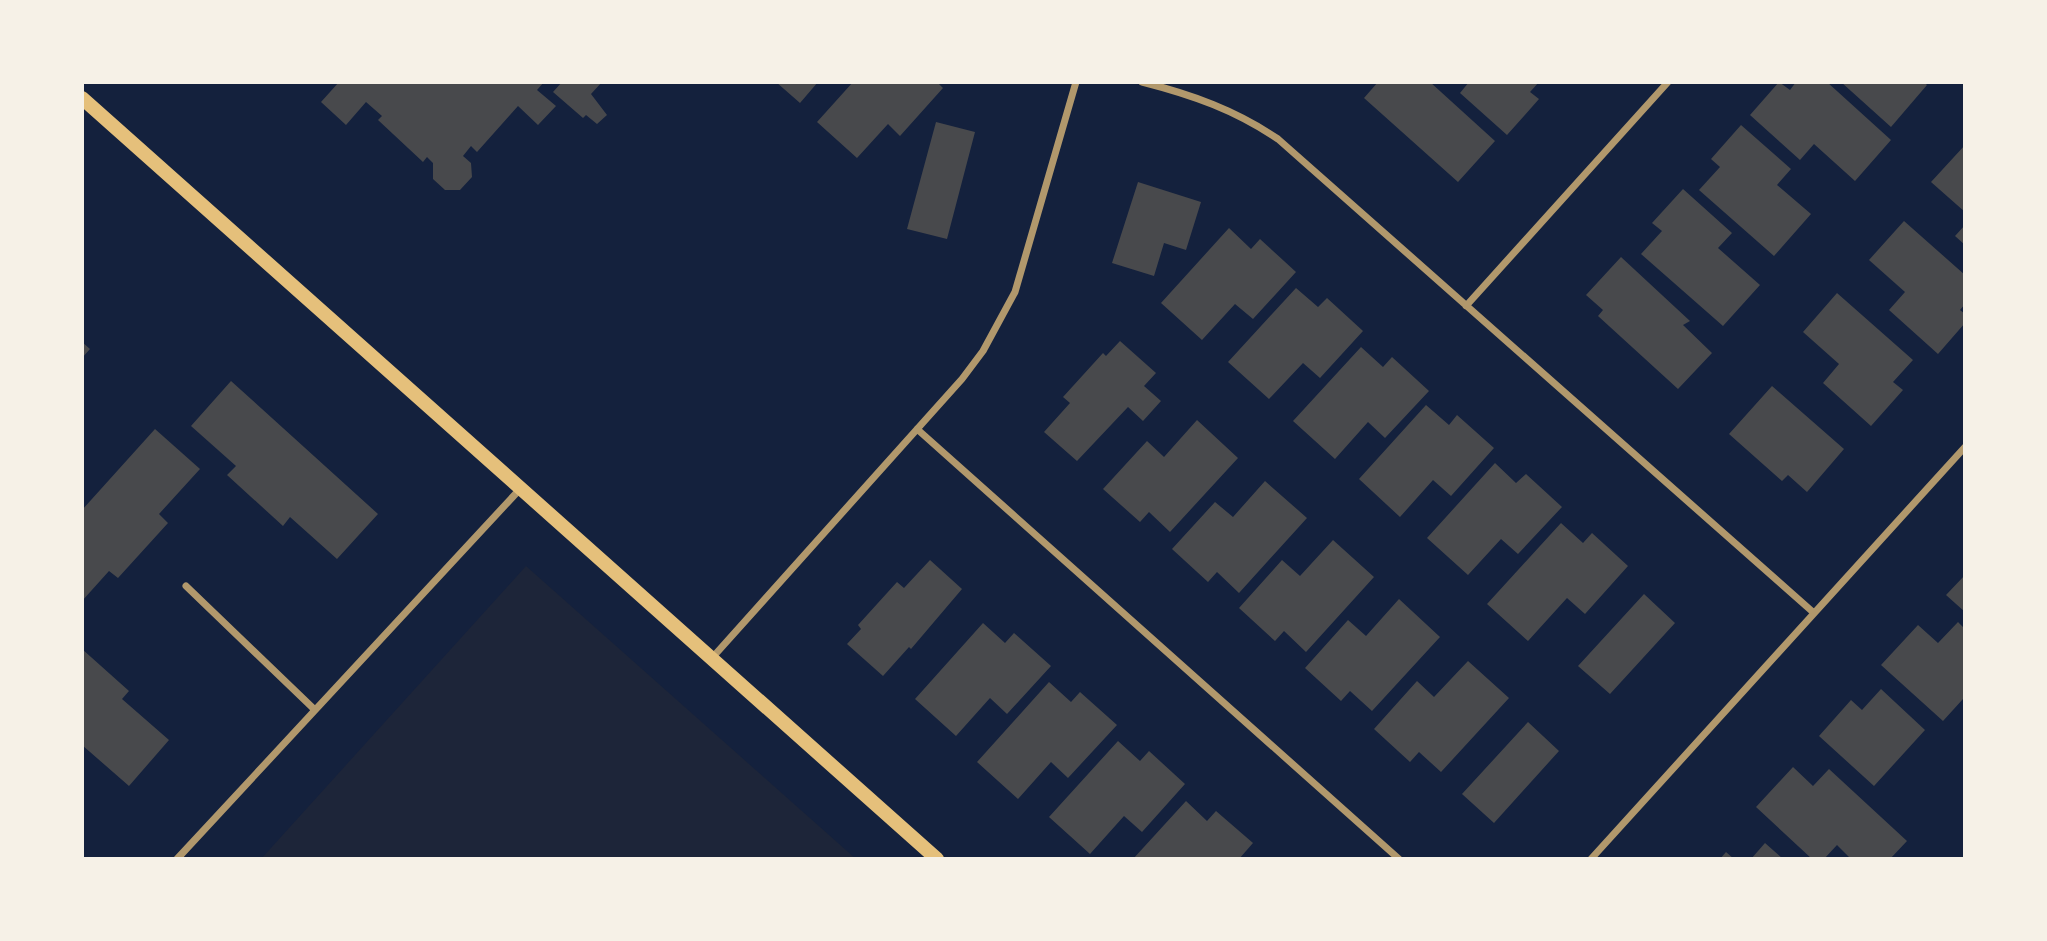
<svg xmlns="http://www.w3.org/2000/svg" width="2047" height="941" font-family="Lato,sans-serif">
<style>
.green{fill:#1d2539}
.building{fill:#48494c}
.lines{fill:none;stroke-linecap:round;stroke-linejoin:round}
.minor{stroke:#b1986c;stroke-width:7}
.secondary{stroke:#e5c07b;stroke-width:14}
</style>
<rect width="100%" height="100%" fill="#14213d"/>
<path class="green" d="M 526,566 L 856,859 L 261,859 Z"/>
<path class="building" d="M 339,82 L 544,82 L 537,90 L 556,106 L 538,125 L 518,106 L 477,152 L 471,146 L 463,156 L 471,163 L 472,177 L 460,190 L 445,190 L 433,179 L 433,163 L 427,157 L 423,162 L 378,120 L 382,116 L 366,102 L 346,125 L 321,102 Z
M 562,82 L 602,82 L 591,94 L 607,115 L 597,124 L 586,115 L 583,118 L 553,92 Z
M 776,82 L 818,82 L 800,103 Z
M 853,82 L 937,82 L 943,88 L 900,136 L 888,124 L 857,158 L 817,122 Z
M 1378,82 L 1430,82 L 1495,141 L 1458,182 L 1364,98 Z
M 1469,82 L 1539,82 L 1530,92 L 1539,99 L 1507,135 L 1460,93 Z
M 1779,82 L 1790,90 L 1796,82 L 1827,82 L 1891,140 L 1855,181 L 1814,144 L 1800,160 L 1750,115 Z
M 1841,82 L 1924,82 L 1927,85 L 1891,127 Z
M 936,122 L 975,132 L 947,239 L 907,229 Z
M 1741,125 L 1791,169 L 1777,185 L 1811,214 L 1774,256 L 1699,190 L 1720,167 L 1711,159 Z
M 1965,145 L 1965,212 L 1931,182 Z
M 1138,182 L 1201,202 L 1186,250 L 1164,243 L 1154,276 L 1112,263 Z
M 1683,189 L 1732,233 L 1718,248 L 1760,285 L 1723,326 L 1641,254 L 1662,231 L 1652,223 Z
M 1904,221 L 1965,275 L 1965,304 L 1960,310 L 1965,314 L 1965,323 L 1938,354 L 1889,310 L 1905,292 L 1869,260 Z
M 1965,225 L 1965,245 L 1955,236 Z
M 1229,228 L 1251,249 L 1260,239 L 1296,272 L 1253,319 L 1235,304 L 1202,340 L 1161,303 Z
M 1621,257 L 1690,321 L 1683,325 L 1712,353 L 1678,389 L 1598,316 L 1603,310 L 1586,295 Z
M 1296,288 L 1318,307 L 1327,298 L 1363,331 L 1320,378 L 1303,363 L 1269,399 L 1228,362 Z
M 1837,293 L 1913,360 L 1893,382 L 1903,390 L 1871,426 L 1823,383 L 1839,364 L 1803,332 Z
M 1120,341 L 1156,373 L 1144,386 L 1161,401 L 1143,421 L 1128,407 L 1077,461 L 1044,432 L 1070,403 L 1063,397 L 1103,353 L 1106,356 Z
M 82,342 L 90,349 L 82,358 Z
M 1361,347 L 1383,367 L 1392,357 L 1429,391 L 1385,438 L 1368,422 L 1335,459 L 1293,421 Z
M 231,381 L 378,514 L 337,559 L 290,517 L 283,526 L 227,475 L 236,466 L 191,426 Z
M 1772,386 L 1844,449 L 1807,492 L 1788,475 L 1782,481 L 1729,434 Z
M 1426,405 L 1449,425 L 1457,415 L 1494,448 L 1451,496 L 1433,480 L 1400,517 L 1359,479 Z
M 1197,420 L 1238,458 L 1170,532 L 1149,512 L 1140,522 L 1103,489 L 1147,441 L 1164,457 Z
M 155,429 L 200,469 L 159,514 L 168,523 L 118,578 L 109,571 L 82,601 L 82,510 Z
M 1495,463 L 1516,483 L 1526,474 L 1562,507 L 1518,554 L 1501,539 L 1468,575 L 1427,538 Z
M 1265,481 L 1307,518 L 1239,593 L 1217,572 L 1208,582 L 1172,549 L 1215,502 L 1233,517 Z
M 1561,523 L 1583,543 L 1592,533 L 1628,566 L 1585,614 L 1567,598 L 1528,641 L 1487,604 Z
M 1333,540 L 1374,577 L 1306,652 L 1284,631 L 1275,641 L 1239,608 L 1282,560 L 1300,576 Z
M 930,560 L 962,589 L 911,649 L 909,647 L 883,676 L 847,644 L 861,629 L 858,625 L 897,582 L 904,588 Z
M 1965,575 L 1965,612 L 1946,595 Z
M 1644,594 L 1675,623 L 1610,694 L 1578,666 Z
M 1399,599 L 1440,637 L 1372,711 L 1350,691 L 1341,701 L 1305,668 L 1348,620 L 1366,636 Z
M 1958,622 L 1965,629 L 1965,701 L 1963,699 L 1943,721 L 1881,665 L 1918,625 L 1938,643 Z
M 983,623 L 1005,643 L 1014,633 L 1051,666 L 1007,714 L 990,698 L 956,736 L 915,699 Z
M 82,649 L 129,691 L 122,699 L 169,740 L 129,786 L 82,745 Z
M 1468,661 L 1509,698 L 1441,772 L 1419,752 L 1410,762 L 1374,729 L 1417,681 L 1434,697 Z
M 1049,682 L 1071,702 L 1080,692 L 1117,725 L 1068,778 L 1051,762 L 1018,799 L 977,762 Z
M 1881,689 L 1925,730 L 1874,786 L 1819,736 L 1851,700 L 1862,710 Z
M 1528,722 L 1559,751 L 1494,823 L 1462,794 Z
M 1118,741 L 1140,761 L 1149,751 L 1185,784 L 1142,832 L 1124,816 L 1090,854 L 1049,817 Z
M 1793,767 L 1813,786 L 1829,769 L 1907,841 L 1890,859 L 1851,859 L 1837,845 L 1824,859 L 1812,859 L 1756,807 Z
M 1186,801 L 1207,821 L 1216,811 L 1253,843 L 1239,859 L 1133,859 Z
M 1765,843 L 1783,859 L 1751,859 Z
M 1726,852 L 1734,859 L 1720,859 Z"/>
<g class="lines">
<path class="minor" d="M 1142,82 C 1193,95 1235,110 1278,139 L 1814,613
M 1466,306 L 1668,82
M 917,429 L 1399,859
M 186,586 L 315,710
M 712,658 L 962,379 L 983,351 L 1015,292 L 1076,82
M 177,859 L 521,488
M 1591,859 L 1965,447"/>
<path class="secondary" d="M 82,98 L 937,859"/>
</g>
<rect width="2047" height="941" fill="none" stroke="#f6f1e7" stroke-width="168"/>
</svg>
